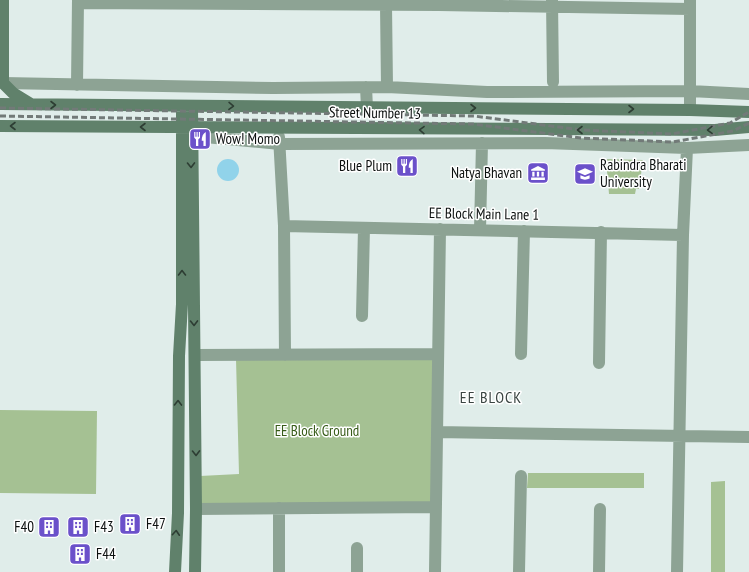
<svg xmlns="http://www.w3.org/2000/svg" width="749" height="572" font-family="'PT Sans Narrow',sans-serif">
<style>
.green{fill:#a5c193}
.water{fill:#91d3ea}
.lines{fill:none;stroke-linecap:round;stroke-linejoin:round}
.street{stroke:#8da394;stroke-width:12}
.secondary{stroke:#60816b;stroke-width:12}
.rail{stroke:#727a78;stroke-width:3;stroke-dasharray:6 3;stroke-linecap:butt}
.oneway{stroke:#2d3d33}
.labels{text-anchor:middle;stroke-width:3;stroke-linejoin:round;paint-order:stroke}
.street-label{font-size:15px;fill:#0b0f0e;stroke:#fff}
.poi-label{font-size:15px;fill:#0b0f0e;stroke:#fff;text-anchor:start}
.park-label{font-size:15px;fill:#385c19;stroke:#fff}
.neighbourhood-label{font-size:16px;letter-spacing:1px;fill:#3a4542;stroke:#fff}
</style>
<rect width="100%" height="100%" fill="#e0edea"/>
<path class="green" d="M 606,159 L 643,160 L 639,189 L 636,189 L 635,194 L 609,194 Z
M 434,357 L 432,504 L 200,505 L 200,476 L 239,474 L 236,359 Z
M 0,410 L 97,411 L 96,494 L 0,493 Z
M 528,473 L 644,473 L 644,488 L 527,488 Z
M 725,481 L 725,572 L 711,572 L 711,482 Z"/>
<path class="water" d="M217 170a11 11 0 1 1 22 0a11 11 0 1 1-22 0Z"/>
<g class="lines">
<path class="street" d="M 552,0 L 553,82
M 78,3 L 439,5 L 690,9
M 386,5 L 387,87
M 3,83 L 273,88 L 387,87 L 487,92 L 690,91 L 749,94
M 77,85 L 78,0
M 366,87 L 367,108
M 690,110 L 690,0
M 183,135 L 280,144 L 545,143 L 687,148 L 749,145
M 279,137 L 284,226 L 285,355
M 284,226 L 683,235
M 480,230 L 482,143
M 362,316 L 364,228
M 521,354 L 524,231
M 195,355 L 438,354
M 599,363 L 601,232
M 437,432 L 749,437
M 196,509 L 436,507
M 357,548 L 357,572
M 279,572 L 279,508
M 435,572 L 440,229
M 519,572 L 521,476
M 599,572 L 600,509
M 677,572 L 683,235 L 687,148"/>
<path class="secondary" d="M 3,0 L 3,83 L 13,93 L 31,104
M 0,104 L 690,110 L 749,112
M 192,106 L 196,509 L 195,572
M 0,126 C 238,127 476,130 715,130 L 749,127
M 175,572 L 178,513 L 179,356 L 182,304 L 182,106"/>
<path class="rail" d="M 0,108 L 474,116 L 582,130 L 672,134 L 730,123 L 749,112
M 0,116 L 473,124 L 581,138 L 673,142 L 733,131 L 749,123"/>
</g>
<defs><path id="oneway-chevron" d="M-2-3.5L2.5 0L-2 3.5" fill="none" stroke-width="1.6" stroke-linecap="round" stroke-linejoin="round"/></defs>
<g class="oneway">
<use href="#oneway-chevron" transform="translate(53 105)"/>
<use href="#oneway-chevron" transform="translate(231 106) rotate(1)"/>
<use href="#oneway-chevron" transform="translate(473 108)"/>
<use href="#oneway-chevron" transform="translate(631 109)"/>
<use href="#oneway-chevron" transform="translate(13 126) rotate(-180)"/>
<use href="#oneway-chevron" transform="translate(143 127) rotate(-180)"/>
<use href="#oneway-chevron" transform="translate(422 130) rotate(-179)"/>
<use href="#oneway-chevron" transform="translate(580 130) rotate(-180)"/>
<use href="#oneway-chevron" transform="translate(710 130) rotate(179)"/>
<use href="#oneway-chevron" transform="translate(191 165) rotate(89)"/>
<use href="#oneway-chevron" transform="translate(182 273) rotate(-90)"/>
<use href="#oneway-chevron" transform="translate(194 323) rotate(89)"/>
<use href="#oneway-chevron" transform="translate(178 403) rotate(-89)"/>
<use href="#oneway-chevron" transform="translate(196 453) rotate(89)"/>
<use href="#oneway-chevron" transform="translate(176 533) rotate(-86)"/>
</g>
<defs>
<g id="restaurant-square" transform="scale(1.15)"><rect x="-9" y="-9" width="18" height="18" rx="4" fill="#6b51ca" stroke="#fff"/><path d="M-5-6h1v4h1v-4h1v4h1v-4h1v5L-1.5 .5V6h-2V.5L-5-1ZM5-6V6H3V1.5H1.5Q1.5-4 5-6Z" fill="#fff"/></g>
<g id="museum-square" transform="scale(1.15)"><rect x="-9" y="-9" width="18" height="18" rx="4" fill="#6b51ca" stroke="#fff"/><path d="M0-6L6-3V-2H-6V-3ZM-5-1h2V3h-2ZM-1-1h2V3h-2ZM3-1h2V3H3ZM-6 4H6V6H-6Z" fill="#fff"/></g>
<g id="university-square" transform="scale(1.15)"><rect x="-9" y="-9" width="18" height="18" rx="4" fill="#6b51ca" stroke="#fff"/><path d="M0-5L7-2L0 1L-7-2ZM-4 1L0 2.5L4 1V4Q0 6-4 4Z" fill="#fff"/></g>
<g id="building-square" transform="scale(1.15)"><rect x="-9" y="-9" width="18" height="18" rx="4" fill="#6b51ca" stroke="#fff"/><path d="M-4-6H4V6H1V3H-1V6H-4ZM-2.5-4.3h1.7v1.8h-1.7ZM.8-4.3h1.7v1.8H.8ZM-2.5-1h1.7V.8h-1.7ZM.8-1h1.7V.8H.8Z" fill="#fff"/></g>
</defs>
<g fill-rule="evenodd">
<use href="#restaurant-square" x="200" y="139"/>
<use href="#restaurant-square" x="407" y="166"/>
<use href="#museum-square" x="538" y="173"/>
<use href="#university-square" x="585" y="174"/>
<use href="#building-square" x="130" y="524"/>
<use href="#building-square" x="49" y="527"/>
<use href="#building-square" x="78" y="527"/>
<use href="#building-square" x="80" y="554"/>
</g>
<g class="labels">
<g class="street-label">
<text transform="translate(375 113) rotate(1)" y="5">Street Number 13</text>
<text transform="translate(484 214) rotate(1)" y="5">EE Block Main Lane 1</text>
</g>
<g class="poi-label">
<text x="216" y="144">Wow! Momo</text>
<text x="600" y="170">Rabindra Bharati<tspan x="600" dy="17">University</tspan></text>
<text x="392" y="171" text-anchor="end">Blue Plum</text>
<text x="522" y="178" text-anchor="end">Natya Bhavan</text>
<text x="146" y="529">F47</text>
<text x="34" y="532" text-anchor="end">F40</text>
<text x="94" y="532">F43</text>
<text x="96" y="559">F44</text>
</g>
<g class="park-label">
<text x="317" y="436">EE Block Ground</text>
</g>
<g class="neighbourhood-label">
<text x="491" y="403">EE BLOCK</text>
</g>
</g>
</svg>
